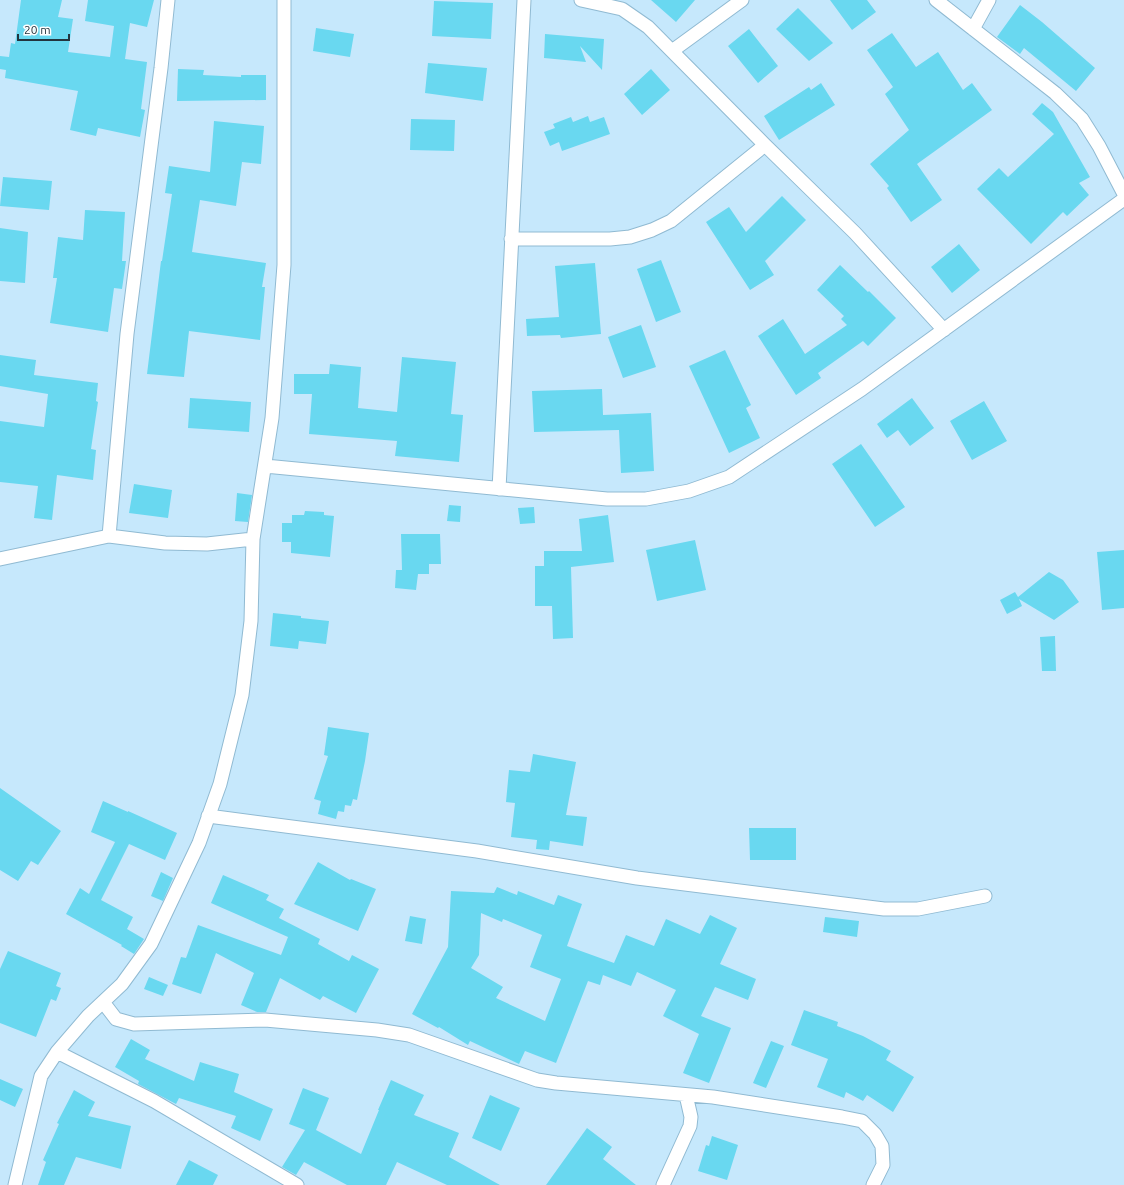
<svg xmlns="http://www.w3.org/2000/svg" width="1124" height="1185" font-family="Ubuntu,sans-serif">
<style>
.building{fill:#69d8f0;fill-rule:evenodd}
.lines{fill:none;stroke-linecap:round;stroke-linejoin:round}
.minor-casing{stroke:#90bad2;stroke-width:15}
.minor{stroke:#fff;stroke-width:13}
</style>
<rect width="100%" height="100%" fill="#c6e8fc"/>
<path class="building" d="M 21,0 L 62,0 L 58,17 L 73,19 L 68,52 L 110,57 L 114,26 L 85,21 L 88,0 L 154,0 L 147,27 L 130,23 L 125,59 L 147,62 L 141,109 L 145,110 L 140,137 L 98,128 L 96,136 L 70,130 L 78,91 L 5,78 L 6,70 L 0,69 L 0,56 L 9,57 L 11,43 L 15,44 Z
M 651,0 L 695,0 L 676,22 Z
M 830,0 L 867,0 L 876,12 L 852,30 Z
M 434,1 L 493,3 L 491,39 L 432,36 Z
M 1020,5 L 1042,22 L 1095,68 L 1076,91 L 1024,48 L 1020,54 L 997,37 Z
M 798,8 L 833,43 L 809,61 L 776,29 Z
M 316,28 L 354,34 L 350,57 L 313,51 Z
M 749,29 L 778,66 L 758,83 L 728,46 Z
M 892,33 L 916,67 L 938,52 L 963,90 L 972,83 L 992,110 L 917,164 L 942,200 L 911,222 L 887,188 L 889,186 L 870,164 L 909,130 L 885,94 L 893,87 L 867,50 Z
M 545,34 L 604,39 L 602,70 L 580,46 L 586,62 L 544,58 Z
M 428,63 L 487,68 L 483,101 L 425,93 Z
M 178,69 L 204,70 L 203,75 L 241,77 L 241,75 L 266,75 L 266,100 L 177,101 Z
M 651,69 L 670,90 L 642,115 L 624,94 Z
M 821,83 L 835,105 L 779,140 L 764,116 L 809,87 L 811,90 Z
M 1042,103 L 1053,112 L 1090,177 L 1079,183 L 1089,195 L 1067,216 L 1063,212 L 1031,244 L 977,189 L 999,168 L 1008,177 L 1054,134 L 1032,114 Z
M 588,116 L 590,122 L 604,117 L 610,134 L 562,151 L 559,142 L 550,146 L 544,132 L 555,128 L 553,124 L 571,117 L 573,122 Z
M 411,119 L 455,120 L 454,151 L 410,150 Z
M 214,121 L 264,126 L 261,164 L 242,162 L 236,206 L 200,200 L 192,252 L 266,263 L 262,287 L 265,287 L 260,340 L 189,331 L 184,377 L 147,374 L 161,261 L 162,261 L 172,194 L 165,193 L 169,166 L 210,172 Z
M 3,177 L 52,181 L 49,210 L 0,206 Z
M 782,196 L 806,220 L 765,261 L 774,275 L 750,290 L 706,222 L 729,207 L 746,232 Z
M 85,210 L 125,212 L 122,261 L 126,261 L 122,289 L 114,288 L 108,332 L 50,323 L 57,278 L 53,278 L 58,237 L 83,240 Z
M 0,228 L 28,232 L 25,283 L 0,281 Z
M 959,244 L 980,270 L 952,293 L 931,267 Z
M 661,260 L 681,312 L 656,322 L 637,269 Z
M 595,263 L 601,334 L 561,338 L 560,335 L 527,336 L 526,319 L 559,317 L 555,266 Z
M 840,265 L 868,292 L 869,291 L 896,318 L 868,346 L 863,341 L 818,373 L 821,378 L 796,395 L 758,336 L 783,319 L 805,354 L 847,325 L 841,319 L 844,316 L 817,290 Z
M 641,325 L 656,367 L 623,378 L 608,337 Z
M 725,350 L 751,405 L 746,408 L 760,438 L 729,453 L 689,366 Z
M 0,355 L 36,360 L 34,375 L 98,383 L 96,401 L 98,402 L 91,449 L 96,450 L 93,480 L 57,475 L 52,520 L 34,518 L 38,486 L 0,482 L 0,421 L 44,427 L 48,394 L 0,386 Z
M 402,357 L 456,362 L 451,414 L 463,415 L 459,462 L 395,456 L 397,441 L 309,434 L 312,394 L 294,394 L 294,374 L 329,374 L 330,364 L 361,367 L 358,408 L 397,412 Z
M 602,389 L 603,415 L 651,413 L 654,471 L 621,473 L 619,430 L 534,432 L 532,391 Z
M 190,398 L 251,402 L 249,432 L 188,428 Z
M 912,398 L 934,428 L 910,446 L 898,430 L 887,438 L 877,424 Z
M 984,401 L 1007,441 L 972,460 L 950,421 Z
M 861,444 L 905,507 L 875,527 L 832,464 Z
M 134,484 L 172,490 L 168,518 L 129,513 Z
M 237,493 L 252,495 L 248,522 L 235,521 Z
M 449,505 L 461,506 L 460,522 L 447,521 Z
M 534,507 L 535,523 L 520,524 L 518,508 Z
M 305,511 L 324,512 L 324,515 L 334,516 L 330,557 L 291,553 L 291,542 L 282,542 L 282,523 L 292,523 L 292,515 L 304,515 Z
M 608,515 L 614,562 L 571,567 L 573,638 L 553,639 L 552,606 L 535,606 L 535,566 L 544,566 L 544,551 L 582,551 L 579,519 Z
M 401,534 L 440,534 L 441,564 L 429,564 L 429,574 L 418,574 L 416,590 L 395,588 L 396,570 L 402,570 Z
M 695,540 L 706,590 L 657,601 L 646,550 Z
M 1124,550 L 1124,608 L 1102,610 L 1097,552 Z
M 1049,572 L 1063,580 L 1079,602 L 1054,620 L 1019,599 L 1022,606 L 1007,614 L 1000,600 L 1015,592 L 1018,597 Z
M 273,613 L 301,616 L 301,618 L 329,621 L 326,644 L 299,641 L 298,649 L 270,646 Z
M 1055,636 L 1056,671 L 1042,671 L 1040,637 Z
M 328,727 L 369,733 L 365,761 L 357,800 L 353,799 L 351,806 L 345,805 L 344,812 L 338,811 L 336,819 L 318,814 L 321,801 L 314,799 L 328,756 L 324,755 Z
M 533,754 L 576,762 L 566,815 L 587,817 L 583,846 L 550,841 L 549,850 L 536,849 L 537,840 L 511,837 L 515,803 L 506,802 L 509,770 L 530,772 Z
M 0,788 L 61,831 L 38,865 L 31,861 L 18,881 L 0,870 Z
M 103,801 L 128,812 L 128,811 L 177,833 L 165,860 L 129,844 L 101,900 L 133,917 L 127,929 L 144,939 L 134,954 L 121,946 L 122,945 L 66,914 L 80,888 L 89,894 L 115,842 L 91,832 Z
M 749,828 L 796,828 L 796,860 L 750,860 Z
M 318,862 L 350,880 L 351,879 L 376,889 L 358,931 L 294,904 Z
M 161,872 L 173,878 L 163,901 L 151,896 Z
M 223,875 L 269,895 L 266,900 L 284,909 L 279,918 L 320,939 L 318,944 L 349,961 L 352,955 L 379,969 L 356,1013 L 323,996 L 320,1000 L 280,978 L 266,1012 L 257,1012 L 241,1005 L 254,973 L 216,953 L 201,994 L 172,984 L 181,957 L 186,958 L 198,925 L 281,955 L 288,937 L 211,903 Z
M 497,887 L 517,895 L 518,891 L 554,905 L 558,895 L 582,904 L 567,946 L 614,963 L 626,935 L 654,946 L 666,919 L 700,934 L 710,915 L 737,928 L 720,964 L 756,979 L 748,1000 L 715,987 L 701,1016 L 731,1028 L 709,1083 L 683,1073 L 699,1034 L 663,1016 L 676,990 L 637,972 L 631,986 L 603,975 L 600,985 L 588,981 L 556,1063 L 525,1051 L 519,1064 L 470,1041 L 468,1045 L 439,1027 L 438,1028 L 412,1014 L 448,947 L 451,891 L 494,893 ZM 481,913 L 502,922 L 503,919 L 542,935 L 530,967 L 561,979 L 545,1021 L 496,998 L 503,987 L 471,968 L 479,955 Z
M 410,916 L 426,919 L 422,944 L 405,941 Z
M 825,917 L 859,921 L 857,937 L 823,932 Z
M 8,951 L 61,973 L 56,986 L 61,988 L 56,1001 L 51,999 L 36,1037 L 0,1023 L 0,969 Z
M 149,977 L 168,985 L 163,996 L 144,989 Z
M 804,1010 L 838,1022 L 837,1026 L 863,1036 L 891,1051 L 886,1060 L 914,1077 L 893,1112 L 867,1095 L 863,1101 L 846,1092 L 844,1098 L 817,1087 L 828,1059 L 791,1045 Z
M 131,1039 L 150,1050 L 145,1059 L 194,1081 L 200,1062 L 239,1074 L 234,1092 L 273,1109 L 260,1141 L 231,1128 L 236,1116 L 179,1098 L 176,1104 L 138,1084 L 139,1081 L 115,1067 Z
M 771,1041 L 784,1046 L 766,1088 L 753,1083 Z
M 0,1079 L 23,1089 L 15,1107 L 0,1100 Z
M 391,1080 L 424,1095 L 414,1115 L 459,1133 L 449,1157 L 500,1185 L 447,1185 L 397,1162 L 386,1185 L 347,1185 L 304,1162 L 296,1175 L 282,1167 L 305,1130 L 289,1124 L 303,1088 L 329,1098 L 316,1130 L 361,1154 L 379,1110 L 378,1110 Z
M 74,1090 L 95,1102 L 88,1116 L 131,1126 L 121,1169 L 76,1157 L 64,1185 L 38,1185 L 46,1162 L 43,1160 L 59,1124 L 57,1123 Z
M 490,1095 L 520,1108 L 501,1151 L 472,1138 Z
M 587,1128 L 612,1147 L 603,1159 L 636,1185 L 546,1185 Z
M 712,1136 L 738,1145 L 727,1180 L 698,1171 L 706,1145 L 709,1146 Z
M 189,1160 L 218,1175 L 213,1185 L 176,1185 Z"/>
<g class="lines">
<g class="minor-casing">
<path id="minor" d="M 581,0 L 622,9 L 648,27 L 765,145 L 855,233 L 944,330
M 936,0 L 1055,93 L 1082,119 L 1099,146 L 1124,194
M 973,29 L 989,0
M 672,51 L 742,0
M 511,239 L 610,239 L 630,237 L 652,230 L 671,221 L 765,145
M 265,466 L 607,499 L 646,499 L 689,491 L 729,477 L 862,389 L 1124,199
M 499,489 L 524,0
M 109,536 L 127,334 L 161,68 L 168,0
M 0,559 L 109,536 L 165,543 L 207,544 L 253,539
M 208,816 L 477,851 L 637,878 L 884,909 L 918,909 L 985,896
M 103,1002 L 116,1019 L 134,1024 L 265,1020 L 377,1030 L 409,1035 L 537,1080 L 556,1083 L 713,1097 L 842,1117 L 862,1121 L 875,1134 L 882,1146 L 883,1165 L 873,1185
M 57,1052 L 154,1101 L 297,1185
M 15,1185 L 41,1076 L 57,1052 L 88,1016 L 122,984 L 151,944 L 199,843 L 220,784 L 242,695 L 251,621 L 253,539 L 272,418 L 284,265 L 284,0
M 663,1185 L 690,1126 L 691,1117 L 686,1095"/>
</g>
<use href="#minor" class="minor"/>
</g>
<path d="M18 34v6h51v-6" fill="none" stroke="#23343e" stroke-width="2"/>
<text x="24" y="34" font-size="12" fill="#23343e" stroke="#ffffff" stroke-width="3" paint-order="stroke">20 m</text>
</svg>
